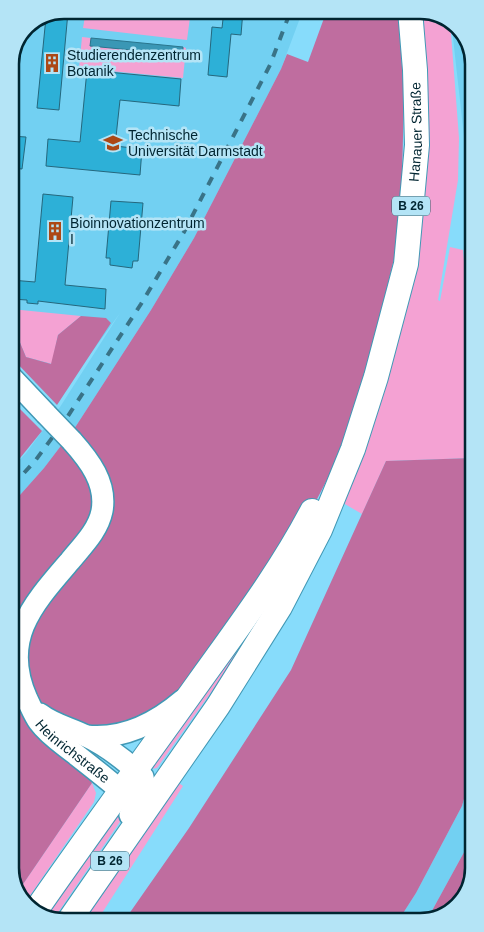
<svg xmlns="http://www.w3.org/2000/svg" width="484" height="932" font-family="Helvetica,sans-serif">
<style>
.built{fill:#72d0f2}
.green{fill:#f4a2d3}
.forest{fill:#bf6d9f}
.water{fill:#3a97b5;stroke:#29758d}
.building{fill:#2db0d7;stroke:#25677d}
.lines{fill:none;stroke-linecap:round;stroke-linejoin:round}
.secondary-casing{stroke:#4198b5;stroke-width:24}
.primary-casing{stroke:#4198b5;stroke-width:26}
.secondary{stroke:#fff;stroke-width:21}
.primary{stroke:#fff;stroke-width:24}
.rail{stroke:#397387;stroke-width:4;stroke-dasharray:9 9;stroke-linecap:butt}
.secondary-bridge-casing{stroke:#4198b5;stroke-width:24;stroke-linecap:butt}
.secondary-bridge{stroke:#fff;stroke-width:21}
.labels{text-anchor:middle;stroke-width:5;stroke-linejoin:round;paint-order:stroke}
.shield{fill:#b4e4f6;stroke:#365e6c;stroke-width:1}
.shield-label{font-size:12px;font-weight:bold;fill:#002531}
.poi-label{font-size:14px;fill:#002531;stroke:#b4e4f6;text-anchor:start}
.street-label{font-size:14px;fill:#002531;stroke:#b4e4f6}
.rim{fill:none;stroke:#002531;stroke-width:2.5}
</style>
<rect width="100%" height="100%" fill="#87dcfb"/>
<path class="built" d="M 63,10 L 303,10 L 281,69 L 194,238 L 151,310 L 76,426 L 44,468 L 12,504 L 12,468 L 26,453 L 60,407 L 120,313 L 63,392 L 11,341 L 10,60 L 26,25 Z
M 451,20 L 470,43 L 471,199 Z
M 473,767 L 474,834 L 428,918 L 400,918 L 416,893 L 462,806 Z"/>
<path class="green" d="M 86,10 L 191,10 L 187,40 L 83,28 Z
M 419,10 L 424,10 L 450,20 L 459,138 L 458,180 L 438,300 L 440,301 L 450,247 L 463,250 L 471,338 L 472,458 L 386,461 L 362,514 L 338,500 L 401,321 Z
M 82,37 L 91,38 L 91,46 L 182,55 L 183,47 L 186,48 L 183,78 L 79,68 Z
M 11,309 L 81,316 L 58,335 L 52,364 L 26,357 L 11,321 Z
M 275,591 L 259,625 L 157,768 L 151,769 L 150,768 Z
M 173,779 L 183,786 L 97,921 L 74,922 Z
M 92,783 L 96,793 L 94,802 L 25,903 L 17,893 Z
M 122,805 L 128,810 L 53,920 L 45,917 Z"/>
<path class="forest" d="M 327,10 L 398,10 L 404,96 L 402,177 L 394,259 L 364,381 L 369,398 L 298,536 L 172,701 L 132,724 L 35,730 L 53,751 L 89,778 L 92,783 L 17,893 L 14,889 L 12,504 L 44,468 L 76,426 L 151,310 L 194,238 L 281,69 L 287,54 L 308,62 Z
M 81,316 L 106,318 L 111,323 L 57,405 L 12,358 L 11,321 L 26,357 L 51,364 L 58,335 Z
M 12,401 L 42,431 L 12,468 Z
M 472,458 L 473,767 L 462,806 L 416,893 L 400,918 L 124,921 L 189,828 L 291,670 L 386,461 Z
M 474,834 L 474,869 L 465,898 L 441,918 L 428,918 Z"/>
<path class="water" d="M 91,38 L 183,47 L 183,55 L 90,46 Z"/>
<path class="building" d="M 224,10 L 243,10 L 241,35 L 231,34 L 227,77 L 208,75 L 212,27 L 222,28 Z
M 60,11 L 68,12 L 59,110 L 37,108 L 46,17 Z
M 87,70 L 181,79 L 179,106 L 120,100 L 115,146 L 142,149 L 140,175 L 46,166 L 48,139 L 80,142 Z
M 10,136 L 26,137 L 22,169 L 11,168 Z
M 43,194 L 73,197 L 65,285 L 106,289 L 105,309 L 38,301 L 38,304 L 27,303 L 27,300 L 11,299 L 11,280 L 35,282 Z
M 111,201 L 143,203 L 138,261 L 133,261 L 132,268 L 110,265 L 110,258 L 106,258 Z"/>
<g class="lines">
<g class="secondary-casing">
<g id="secondary">
<path d="M 12,378 L 46,414"/>
<path id="s1" d="M 72,441 C 89,460 107,483 102,511 C 98,531 82,546 70,561 C 33,604 0,639 27,699 C 31,707 34,715 39,722 C 50,737 66,746 79,757 C 93,768 107,779 120,790"/>
<path d="M 40,714 C 54,725 71,728 86,736 C 107,746 126,761 143,777 C 147,796 140,800 130,815"/>
<path d="M 86,736 C 122,740 156,723 183,700"/>
</g>
</g>
<g class="primary-casing">
<g id="primary">
<path d="M 34,913 C 88,835 144,759 199,682 C 239,626 280,572 312,511"/>
<path id="s2" d="M 68,922 L 218,706 L 280,607 L 320,530 L 353,449 L 376,377 L 406,264 L 417,145 L 415,70 L 410,10"/>
</g>
</g>
<use href="#secondary" class="secondary"/>
<use href="#primary" class="primary"/>
<path class="rail" d="M 12,486 L 35,461 L 66,419 L 141,304 L 184,232 L 270,65 L 291,10"/>
<g class="secondary-bridge-casing">
<path id="secondary-bridge" d="M 46,414 L 72,441"/>
</g>
<use href="#secondary-bridge" class="secondary-bridge"/>
</g>
<defs>
<g id="building-bare" transform="scale(1.5)"><path d="M-4-6H4V6H1V3H-1V6H-4ZM-2.5-4.3h1.7v1.8h-1.7ZM.8-4.3h1.7v1.8H.8ZM-2.5-1h1.7V.8h-1.7ZM.8-1h1.7V.8H.8Z" fill="#ac4815" stroke="#b4e4f6" stroke-width="2.5" paint-order="stroke"/></g>
<g id="university-bare" transform="scale(1.5)"><path d="M0-5L7-2L0 1L-7-2ZM-4 1L0 2.5L4 1V4Q0 6-4 4Z" fill="#ac4815" stroke="#b4e4f6" stroke-width="2.5" paint-order="stroke"/></g>
</defs>
<g fill-rule="evenodd">
<use href="#building-bare" x="52" y="63"/>
<use href="#university-bare" x="113" y="143"/>
<use href="#building-bare" x="55" y="231"/>
</g>
<g class="labels">
<g class="shield">
<rect x="392" y="196.5" width="38" height="19" rx="4"/>
<rect x="91" y="851.5" width="38" height="19" rx="4"/>
</g>
<g class="shield-label">
<text x="411" y="210">B 26</text>
<text x="110" y="865">B 26</text>
</g>
<g class="poi-label">
<text x="67" y="60">Studierendenzentrum<tspan x="67" dy="16">Botanik</tspan></text>
<text x="128" y="140">Technische<tspan x="128" dy="16">Universität Darmstadt</tspan></text>
<text x="70" y="228">Bioinnovationzentrum<tspan x="70" dy="16">I</tspan></text>
</g>
<g class="street-label">
<text dy="5" stroke="none"><textPath href="#s2" startOffset="879">Hanauer Straße</textPath></text>
<text dy="5" stroke="none"><textPath href="#s1" startOffset="365">Heinrichstraße</textPath></text>
</g>
</g>
<path d="M0 0H484V932H0ZM64 19H420A45 45 0 0 1 465 64V868A45 45 0 0 1 420 913H64A45 45 0 0 1 19 868V64A45 45 0 0 1 64 19Z" fill="#b4e4f6" fill-rule="evenodd"/>
<path class="rim" d="M64 19H420A45 45 0 0 1 465 64V868A45 45 0 0 1 420 913H64A45 45 0 0 1 19 868V64A45 45 0 0 1 64 19Z"/>
</svg>
